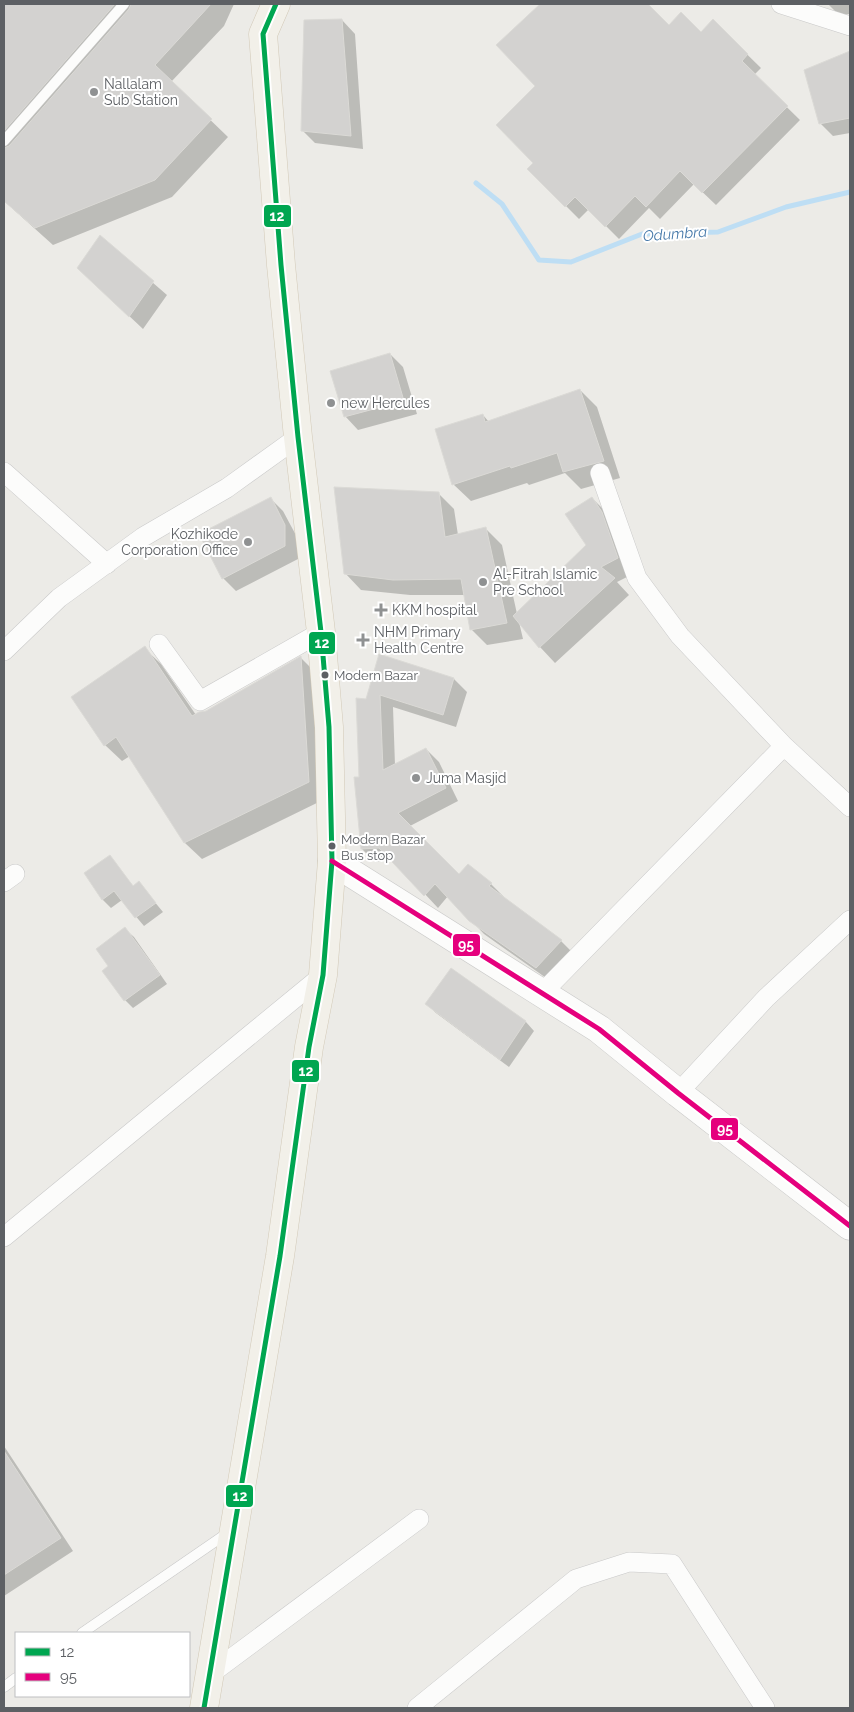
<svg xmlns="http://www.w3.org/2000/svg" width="854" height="1712" font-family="Raleway,sans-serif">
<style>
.shadow{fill:#0003}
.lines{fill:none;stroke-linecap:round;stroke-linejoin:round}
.stream{stroke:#bedef4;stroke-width:5}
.building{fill:#d3d2d0;stroke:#dbdad6}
.lane-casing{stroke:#c9c9c9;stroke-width:11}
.street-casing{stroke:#c9c9c9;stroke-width:20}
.secondary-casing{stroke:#c9c9c8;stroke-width:29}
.primary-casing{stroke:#d2c9b7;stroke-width:29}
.lane{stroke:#fcfcfb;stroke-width:10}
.street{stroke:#fcfcfb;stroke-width:19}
.secondary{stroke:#fcfcfb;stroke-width:28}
.primary{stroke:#f2f0e9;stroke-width:28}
.bus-1-casing{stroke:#fff;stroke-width:9}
.bus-2-casing{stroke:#fff;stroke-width:9}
.bus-1{stroke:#00a651;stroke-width:5}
.bus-2{stroke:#e5007d;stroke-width:5}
.poi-dot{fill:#8f9192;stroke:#fff;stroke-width:2}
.bus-dot{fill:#5d6064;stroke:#fff;stroke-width:2}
.labels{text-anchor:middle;stroke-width:4;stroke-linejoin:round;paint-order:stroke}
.bus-label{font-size:13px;fill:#5d6064;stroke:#fff;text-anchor:start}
.poi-label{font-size:14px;fill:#5d6064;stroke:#fff;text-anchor:start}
.water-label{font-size:15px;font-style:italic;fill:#487aaa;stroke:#fff}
.line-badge{stroke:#fff;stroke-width:2}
.badge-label{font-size:14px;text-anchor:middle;font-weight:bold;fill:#fff}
</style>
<rect width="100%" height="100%" fill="#ecebe7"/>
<path class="shadow" d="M 4,4 L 234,4 L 224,26 L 171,82 L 228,137 L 172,197 L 53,245 L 4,201 Z
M 541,4 L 618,4 L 619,5 L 621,4 L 647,4 L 669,26 L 701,34 L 713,21 L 761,68 L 754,75 L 800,120 L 716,205 L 694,184 L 660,219 L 649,208 L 619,239 L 589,209 L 579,219 L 529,169 L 535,163 L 537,86 L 498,45 Z
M 828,4 L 850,4 L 850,14 L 839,15 Z
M 342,20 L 355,34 L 363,149 L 315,143 L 302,130 Z
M 850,53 L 850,133 L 833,136 L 820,123 L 805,70 Z
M 100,237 L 167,295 L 143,329 L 91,280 Z
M 390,354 L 403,367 L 417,414 L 358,430 L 345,416 Z
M 580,390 L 597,407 L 620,478 L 581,489 L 565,473 L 529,485 L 527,483 L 471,501 L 453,484 L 483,415 L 489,422 Z
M 438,493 L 454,509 L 458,535 L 486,529 L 502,545 L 517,614 L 588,545 L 592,498 L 608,514 L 633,574 L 617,582 L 629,595 L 555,663 L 540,647 L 519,622 L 523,639 L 487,645 L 471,629 L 465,595 L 410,595 L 361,590 L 345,573 Z
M 270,498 L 283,511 L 298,539 L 298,559 L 236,591 L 223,578 Z
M 144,648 L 161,664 L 196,715 L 206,712 L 301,658 L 317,674 L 325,799 L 202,859 L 185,843 L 130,756 L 122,761 L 105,745 Z
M 380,656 L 454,679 L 467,692 L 456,727 L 393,707 L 395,765 L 426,749 L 439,762 L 458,801 L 410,826 L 459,876 L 491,884 L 504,897 L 503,898 L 561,941 L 574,954 L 549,980 L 484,934 L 448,896 L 438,908 L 393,860 L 375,862 L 362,849 L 360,778 L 366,700 Z
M 109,857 L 134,887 L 139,883 L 163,912 L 144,926 L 122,900 L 111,908 L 102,899 Z
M 125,929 L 134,937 L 167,984 L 133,1008 L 125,1000 Z
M 452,969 L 526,1022 L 534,1031 L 509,1067 L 436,1013 L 427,1004 Z
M 4,1446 L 73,1551 L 4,1596 Z"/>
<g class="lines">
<path class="stream" d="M 476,183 L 502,204 L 539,260 L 571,262 L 642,234 L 718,232 L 786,207 L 850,192"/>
</g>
<path class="building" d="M 4,4 L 115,4 L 4,131 Z
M 131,4 L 211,4 L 155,65 L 212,119 L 155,180 L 35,228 L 4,201 L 4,148 L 9,146 L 129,9 Z
M 540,4 L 648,4 L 669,25 L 681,12 L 701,32 L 713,19 L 748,54 L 742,61 L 788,106 L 702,193 L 680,171 L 646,207 L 635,196 L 605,227 L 575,197 L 565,207 L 527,169 L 533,163 L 496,125 L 535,86 L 496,45 Z
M 342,19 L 351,136 L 301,131 L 304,20 Z
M 850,51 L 850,118 L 819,124 L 804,70 Z
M 100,235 L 154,281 L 129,317 L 77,268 Z
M 390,353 L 404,401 L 344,417 L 330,371 Z
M 580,389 L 604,461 L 563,472 L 557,453 L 511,468 L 510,466 L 452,485 L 435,429 L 483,414 L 485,422 Z
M 334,487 L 439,492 L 445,537 L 486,527 L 507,623 L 470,630 L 461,579 L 393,580 L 344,574 Z
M 271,497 L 285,525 L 285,546 L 222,579 L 199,534 Z
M 592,497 L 602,512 L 618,558 L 601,567 L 615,578 L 539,648 L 513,616 L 586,545 L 565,514 Z
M 145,646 L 192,716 L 199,712 L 206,711 L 301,656 L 309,782 L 184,843 L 116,737 L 104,746 L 71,697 Z
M 379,654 L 454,678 L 443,715 L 380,695 L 383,770 L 426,748 L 446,788 L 398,813 L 459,874 L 468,864 L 492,883 L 489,886 L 562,940 L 536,968 L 469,921 L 435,884 L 424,896 L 379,848 L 361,849 L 354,777 L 359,777 L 356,698 L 366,699 Z
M 110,855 L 133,886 L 139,881 L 156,903 L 135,918 L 114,891 L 102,900 L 84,873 Z
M 125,927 L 160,975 L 124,1001 L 102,971 L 108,966 L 96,949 Z
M 451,968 L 526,1021 L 500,1060 L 425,1004 Z
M 4,1451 L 61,1538 L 4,1575 Z"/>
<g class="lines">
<g class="lane-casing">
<path id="lane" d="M 4,141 L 124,4
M 82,1633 L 229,1532
M 4,1687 L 16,1678"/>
</g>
<g class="street-casing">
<path id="street" d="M 781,4 L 850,26
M 4,472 L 107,564
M 600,473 L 637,578 L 680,636 L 784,746
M 159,644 L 200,701 L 321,632
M 4,651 L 59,598 L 143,537 L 227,488 L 298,437
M 4,882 L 15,874
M 542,993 L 784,746 L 850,807
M 678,1093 L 766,998 L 850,920
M 4,1237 L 323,975
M 209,1675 L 419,1519
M 417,1708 L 576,1579 L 629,1562 L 672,1564 L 765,1708"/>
</g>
<g class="secondary-casing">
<path id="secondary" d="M 332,861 L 599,1029 L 678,1093 L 850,1226"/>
</g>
<g class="primary-casing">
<path id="primary" d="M 204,1708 L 280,1256 L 309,1047 L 323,975 L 332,861 L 329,727 L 321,632 L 298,437 L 281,265 L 263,34 L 276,4"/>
</g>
<use href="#lane" class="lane"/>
<use href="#street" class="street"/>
<use href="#secondary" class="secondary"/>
<use href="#primary" class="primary"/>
<g class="bus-1-casing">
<path id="bus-1" d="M 204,1708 L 280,1256 L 309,1047 L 323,975 L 332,861 L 329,727 L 321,632 L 298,437 L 281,265 L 263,34 L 276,4"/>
</g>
<g class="bus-2-casing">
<path id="bus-2" d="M 332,861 L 599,1029 L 678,1093 L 850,1226"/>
</g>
<use href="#bus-1" class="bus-1"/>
<use href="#bus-2" class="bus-2"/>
</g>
<g class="poi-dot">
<circle cx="94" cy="92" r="5"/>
<circle cx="331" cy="403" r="5"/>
<circle cx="248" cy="542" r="5"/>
<circle cx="483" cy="582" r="5"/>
<path d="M378.5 602.5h5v5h5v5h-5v5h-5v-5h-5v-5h5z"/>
<path d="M360.5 632.5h5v5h5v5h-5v5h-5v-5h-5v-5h5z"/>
<circle cx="416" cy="778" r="5"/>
</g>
<g class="bus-dot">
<circle cx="325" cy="675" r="4.5"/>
<circle cx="332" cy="846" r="4.5"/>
</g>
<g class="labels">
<g class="bus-label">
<text x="334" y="680">Modern Bazar</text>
<text x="341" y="844">Modern Bazar<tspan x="341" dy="16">Bus stop</tspan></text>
</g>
<g class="poi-label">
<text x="104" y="89">Nallalam<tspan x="104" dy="16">Sub Station</tspan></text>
<text x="341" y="408">new Hercules</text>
<text x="238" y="539" text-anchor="end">Kozhikode<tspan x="238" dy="16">Corporation Office</tspan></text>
<text x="493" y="579">Al-Fitrah Islamic<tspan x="493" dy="16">Pre School</tspan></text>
<text x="392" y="615">KKM hospital</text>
<text x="374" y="637">NHM Primary<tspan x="374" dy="16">Health Centre</tspan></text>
<text x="426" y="783">Juma Masjid</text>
</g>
<g class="water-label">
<text transform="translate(675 234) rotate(-4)" y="5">Odumbra</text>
</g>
</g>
<g class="line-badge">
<rect x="263" y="204" width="29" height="24" rx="5" fill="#00a651"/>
<rect x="308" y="631" width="28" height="24" rx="5" fill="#00a651"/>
<rect x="452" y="933" width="29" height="24" rx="5" fill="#e5007d"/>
<rect x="291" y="1059" width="29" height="24" rx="5" fill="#00a651"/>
<rect x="710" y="1117" width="29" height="24" rx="5" fill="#e5007d"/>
<rect x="225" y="1484" width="29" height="24" rx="5" fill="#00a651"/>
</g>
<g class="badge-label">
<text x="277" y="221">12</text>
<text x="322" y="648">12</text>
<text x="466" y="950">95</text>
<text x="306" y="1076">12</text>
<text x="725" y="1134">95</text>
<text x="240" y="1501">12</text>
</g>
<rect width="854" height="1712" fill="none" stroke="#5d6064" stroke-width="10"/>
<rect x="15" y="1632" width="175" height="65" fill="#ffffff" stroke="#bebfc1"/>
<rect x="25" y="1648" width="25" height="8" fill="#00a651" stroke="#bebfc1"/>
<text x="60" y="1657" font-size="15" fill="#5d6064">12</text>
<rect x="25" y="1673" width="25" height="8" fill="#e5007d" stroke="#bebfc1"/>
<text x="60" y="1682" font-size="15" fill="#5d6064">95</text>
</svg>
